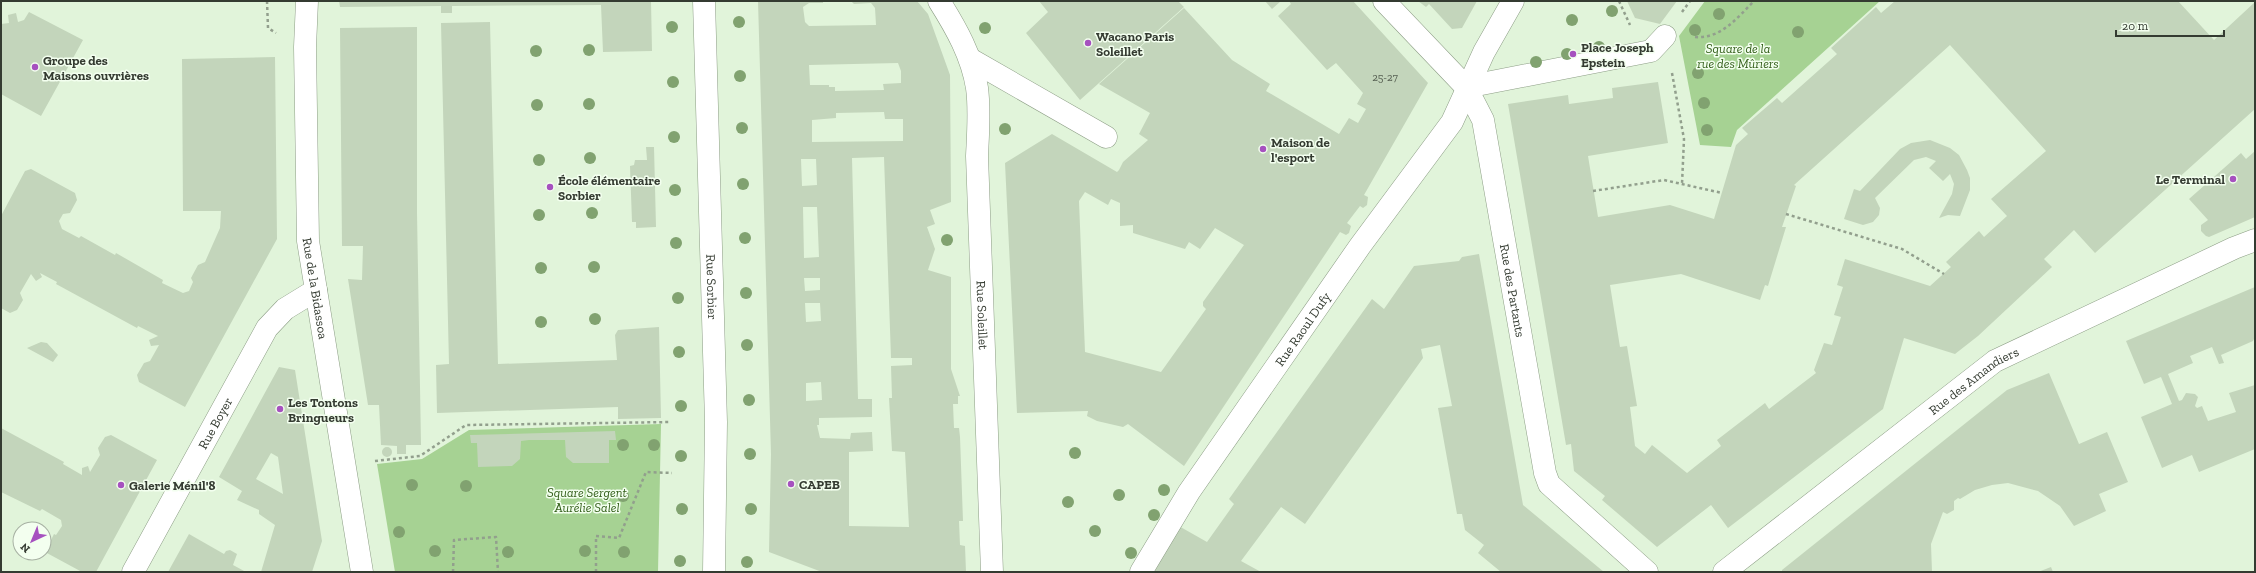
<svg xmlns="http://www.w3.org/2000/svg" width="2256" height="573" font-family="'Zilla Slab',serif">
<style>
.green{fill:#a6d293}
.building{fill:#c3d5bb;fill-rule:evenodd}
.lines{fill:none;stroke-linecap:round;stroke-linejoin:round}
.minor-casing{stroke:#8c9d85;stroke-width:23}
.path{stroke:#929f8d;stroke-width:2.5;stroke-dasharray:3 3;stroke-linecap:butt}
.minor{stroke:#fff;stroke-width:22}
.tree{fill:#81a270}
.poi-dot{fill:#a651bf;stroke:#f3ffef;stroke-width:1.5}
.labels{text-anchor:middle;stroke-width:3;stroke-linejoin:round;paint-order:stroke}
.number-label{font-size:11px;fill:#586254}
.poi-label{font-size:13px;font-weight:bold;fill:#343b31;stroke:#f3ffef;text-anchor:start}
.park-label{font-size:13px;font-style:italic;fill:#335f1a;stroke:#f3ffef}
.street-label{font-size:13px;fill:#343b31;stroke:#f3ffef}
</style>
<rect width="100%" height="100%" fill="#e1f4da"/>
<path class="green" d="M 1705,1 L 1880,1 L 1737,130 L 1731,147 L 1700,145 L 1679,36 Z
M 661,424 L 658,572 L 395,572 L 377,464 L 422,459 L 469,430 Z"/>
<path class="building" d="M 339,1 L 651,1 L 652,51 L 603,52 L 601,5 L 452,6 L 452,13 L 441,13 L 441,6 L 340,7 Z
M 758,1 L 823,1 L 823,3 L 809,3 L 803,7 L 805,22 L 809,26 L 876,25 L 875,8 L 871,3 L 854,4 L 851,1 L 917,1 L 928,14 L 950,75 L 951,202 L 930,210 L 935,224 L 927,227 L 935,249 L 928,270 L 951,277 L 951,369 L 960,396 L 958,396 L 958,404 L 953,404 L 954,428 L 959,428 L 960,437 L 963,521 L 959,521 L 960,545 L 965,546 L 966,572 L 822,572 L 769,552 L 771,454 ZM 898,63 L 901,71 L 901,83 L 883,84 L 884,90 L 835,91 L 835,87 L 829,87 L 829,85 L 810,85 L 809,65 ZM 884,112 L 885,119 L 903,119 L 903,141 L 812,142 L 812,120 L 836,118 L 836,113 ZM 884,157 L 891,358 L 912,358 L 912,365 L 891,366 L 892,398 L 889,398 L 892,451 L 905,452 L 909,527 L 849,526 L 849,452 L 873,451 L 872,432 L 851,433 L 850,439 L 820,438 L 817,425 L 819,425 L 819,418 L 872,417 L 872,399 L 858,399 L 852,158 ZM 801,159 L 816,159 L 817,185 L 802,186 ZM 803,207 L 817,207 L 819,257 L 804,258 ZM 804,278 L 820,278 L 820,290 L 805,291 ZM 805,303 L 820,303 L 821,321 L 806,322 ZM 821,382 L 822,400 L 806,401 L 806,383 Z
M 1039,1 L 1178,1 L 1184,7 L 1080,100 L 1026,33 L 1048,12 Z
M 1265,1 L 1281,1 L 1272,9 Z
M 1289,1 L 1353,1 L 1428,83 L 1364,195 L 1368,197 L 1367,205 L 1363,208 L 1360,206 L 1347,223 L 1351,226 L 1349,233 L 1346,235 L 1340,232 L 1184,466 L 1128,424 L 1123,427 L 1097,421 L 1087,416 L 1088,411 L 1017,413 L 1005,163 L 1052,134 L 1117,172 L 1119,170 L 1123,162 L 1148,140 L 1139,134 L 1150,113 L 1099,84 L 1184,8 L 1232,60 L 1270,84 L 1266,91 L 1339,134 L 1349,118 L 1358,123 L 1366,109 L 1357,104 L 1363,93 L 1336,63 L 1327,70 L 1278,16 L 1291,4 ZM 1085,192 L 1108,205 L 1111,199 L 1120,203 L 1120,226 L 1133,225 L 1133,233 L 1185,249 L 1189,242 L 1200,249 L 1215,228 L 1244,245 L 1203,302 L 1203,306 L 1206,309 L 1161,372 L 1085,352 L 1079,201 Z
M 1418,1 L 1477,1 L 1462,28 L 1452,29 L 1429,4 L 1426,7 Z
M 1627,1 L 1677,1 L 1660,24 L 1635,18 Z
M 1895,1 L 2178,1 L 2214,40 L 2255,2 L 2255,109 L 2095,253 L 2074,230 L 2044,259 L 2052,267 L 1978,336 L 1955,354 L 1904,338 L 1883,409 L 1728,528 L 1711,505 L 1657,547 L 1602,500 L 1605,496 L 1574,471 L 1571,444 L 1566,445 L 1508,104 L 1568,95 L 1569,104 L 1613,98 L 1612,88 L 1658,82 L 1668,143 L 1588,156 L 1598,217 L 1670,205 L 1714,219 L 1736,145 L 1748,134 L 1742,128 L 1777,98 L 1782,103 L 1837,54 L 1831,48 L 1876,7 L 1881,13 ZM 1950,45 L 2046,151 L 1991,199 L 2007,216 L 1984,237 L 1979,231 L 1946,262 L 1951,267 L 1930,286 L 1845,259 L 1837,285 L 1843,287 L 1834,315 L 1841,317 L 1832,345 L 1824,343 L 1814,370 L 1816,373 L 1769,409 L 1765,403 L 1717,440 L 1721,446 L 1687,473 L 1652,445 L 1645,454 L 1635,446 L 1630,407 L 1637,406 L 1627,346 L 1620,347 L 1610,285 L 1681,274 L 1760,300 L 1765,285 L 1768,286 L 1786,227 L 1782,227 L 1796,186 L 1794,185 Z
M 29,12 L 83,40 L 41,116 L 1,94 L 1,24 L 9,23 L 8,15 L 16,13 L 18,22 L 24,20 Z
M 490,22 L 498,364 L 617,360 L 615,335 L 618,330 L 659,327 L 661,418 L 618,419 L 618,407 L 437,413 L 436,365 L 449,364 L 441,23 Z
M 417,27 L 417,213 L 421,445 L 406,445 L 406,454 L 397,454 L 397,446 L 381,445 L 379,405 L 368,405 L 348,279 L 362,280 L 363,246 L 342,246 L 340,28 Z
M 275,57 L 277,239 L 185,407 L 139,382 L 137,375 L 144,363 L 150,361 L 159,345 L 151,346 L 149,340 L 158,336 L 138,326 L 137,328 L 56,284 L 57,282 L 40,273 L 42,277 L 36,281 L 31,274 L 20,293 L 23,300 L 17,310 L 10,313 L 1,308 L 1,216 L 25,171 L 31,169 L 75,193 L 77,200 L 70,213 L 63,214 L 59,221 L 62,229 L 79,238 L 81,236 L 115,255 L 116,253 L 163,280 L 162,283 L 183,293 L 189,291 L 193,282 L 191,278 L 198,265 L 205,262 L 220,228 L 221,211 L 183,211 L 182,59 Z
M 1930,140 L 1950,148 L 1959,155 L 1967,170 L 1970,178 L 1970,190 L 1960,216 L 1948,215 L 1939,218 L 1952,194 L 1954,184 L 1950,174 L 1943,181 L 1929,168 L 1936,161 L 1926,157 L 1914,160 L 1875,198 L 1880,208 L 1879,215 L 1873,222 L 1863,225 L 1844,219 L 1854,189 L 1860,191 L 1900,149 L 1911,143 Z
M 646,147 L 654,147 L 656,227 L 636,228 L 636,222 L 632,222 L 630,166 L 634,165 L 635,160 L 647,160 Z
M 2255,151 L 2255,217 L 2209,237 L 2206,236 L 2201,231 L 2201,225 L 2208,220 L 2189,199 L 2241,153 L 2246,159 Z
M 1479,254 L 1523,505 L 1604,572 L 1501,572 L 1478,553 L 1484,545 L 1465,530 L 1462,514 L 1457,514 L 1438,408 L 1452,406 L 1440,345 L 1421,349 L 1423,358 L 1305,524 L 1281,507 L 1241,561 L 1261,572 L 1150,572 L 1177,525 L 1207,542 L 1234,504 L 1229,499 L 1372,299 L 1384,309 L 1414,266 L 1459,261 L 1462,257 Z
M 2255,287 L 2255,337 L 2253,341 L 2221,355 L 2224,363 L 2219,364 L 2212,347 L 2190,356 L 2193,363 L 2168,374 L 2179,401 L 2182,400 L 2186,393 L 2195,394 L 2198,397 L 2195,406 L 2197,408 L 2202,406 L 2208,421 L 2236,412 L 2229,393 L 2255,385 L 2255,449 L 2199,472 L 2192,455 L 2162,468 L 2141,417 L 2172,404 L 2161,377 L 2144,384 L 2126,341 Z
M 41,342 L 47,343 L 58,355 L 53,362 L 27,348 Z
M 279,367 L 295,370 L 322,541 L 312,572 L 261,572 L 275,525 L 259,514 L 259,510 L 237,500 L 242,491 L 219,477 ZM 271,453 L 278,457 L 283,494 L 256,479 Z
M 2049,373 L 2079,444 L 2107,432 L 2128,482 L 2099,494 L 2106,511 L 2074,526 L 2060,506 L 2038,491 L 2008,483 L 1992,485 L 1975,490 L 1960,499 L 1958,498 L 1954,501 L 1954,510 L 1947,514 L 1943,512 L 1931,544 L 1932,572 L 1782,572 L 1782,570 L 2007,390 Z
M 1,428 L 64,462 L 63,464 L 82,475 L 82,468 L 88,466 L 90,472 L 100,455 L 98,448 L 105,437 L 111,435 L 157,460 L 96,572 L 82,572 L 45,552 L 54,534 L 56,535 L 62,526 L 61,520 L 42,509 L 40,511 L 1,492 Z
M 615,431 L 616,440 L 609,440 L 609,463 L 573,463 L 566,457 L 565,440 L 529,440 L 521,441 L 520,459 L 512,466 L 478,467 L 477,443 L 471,443 L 470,435 Z
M382 452a5 5 0 1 1 10 0a5 5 0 1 1-10 0Z
M 189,534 L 224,554 L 226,551 L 230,550 L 237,554 L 233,565 L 246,572 L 168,572 Z
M 2051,567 L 2053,572 L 2038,572 Z"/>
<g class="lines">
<g class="minor-casing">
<g id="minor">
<path id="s1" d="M 307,1 L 305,47 L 308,241 L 362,572"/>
<path id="s2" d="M 704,1 L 716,422 L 714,572"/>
<path id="s3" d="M 939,1 C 956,28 972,56 977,88 C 980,110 978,134 977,156 L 992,572"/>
<path id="s4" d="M 1384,1 L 1466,87 L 1483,120 L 1545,473 L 1549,484 L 1647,572"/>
<path d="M 970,59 L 1106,137"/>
<path d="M 1466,87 L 1651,51 L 1665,36"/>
<path id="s5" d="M 133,572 L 267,328 L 285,309 L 316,290"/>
<path id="s6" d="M 1141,572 L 1189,492 L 1360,246 L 1452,122 L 1484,52 L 1513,1"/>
<path id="s7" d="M 1724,572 L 1995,361 L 2234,248 L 2255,240"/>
</g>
</g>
<path class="path" d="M 267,1 L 268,28 L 276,33
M 1619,1 L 1630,25
M 1682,12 L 1690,1
M 1695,37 C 1721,39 1737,18 1754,1
M 1672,73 L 1684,139 L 1682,184
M 1593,191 L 1664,180 L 1722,193
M 1786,214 L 1902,249 L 1944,274
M 375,461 L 420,456 L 466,425 L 671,422
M 453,572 L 454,540 L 496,537 L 498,572
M 596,572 L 596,536 L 619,538 L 646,472 L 672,473"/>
<use href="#minor" class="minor"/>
</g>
<g class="tree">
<circle cx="1612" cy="11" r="6"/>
<circle cx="1719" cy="14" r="6"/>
<circle cx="1572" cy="20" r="6"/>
<circle cx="739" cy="22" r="6"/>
<circle cx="672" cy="27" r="6"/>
<circle cx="985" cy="28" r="6"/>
<circle cx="1695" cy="30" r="6"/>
<circle cx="1798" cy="32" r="6"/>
<circle cx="1599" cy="47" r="6"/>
<circle cx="589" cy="50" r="6"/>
<circle cx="536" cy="51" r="6"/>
<circle cx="1567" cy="54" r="6"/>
<circle cx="1536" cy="62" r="6"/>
<circle cx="1698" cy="73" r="6"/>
<circle cx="740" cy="76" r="6"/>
<circle cx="673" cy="82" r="6"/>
<circle cx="1704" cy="103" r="6"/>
<circle cx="589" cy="104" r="6"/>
<circle cx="537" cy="105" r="6"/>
<circle cx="742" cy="128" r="6"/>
<circle cx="1005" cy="129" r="6"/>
<circle cx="1707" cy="130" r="6"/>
<circle cx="674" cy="137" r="6"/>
<circle cx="590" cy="158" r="6"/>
<circle cx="539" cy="160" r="6"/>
<circle cx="743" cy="184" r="6"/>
<circle cx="675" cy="190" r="6"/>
<circle cx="592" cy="213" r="6"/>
<circle cx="539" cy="215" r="6"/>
<circle cx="745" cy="238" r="6"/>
<circle cx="947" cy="240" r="6"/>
<circle cx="676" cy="243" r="6"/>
<circle cx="594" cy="267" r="6"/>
<circle cx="541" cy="268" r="6"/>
<circle cx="746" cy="293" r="6"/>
<circle cx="678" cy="298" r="6"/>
<circle cx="595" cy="319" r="6"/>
<circle cx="541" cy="322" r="6"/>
<circle cx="747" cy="345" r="6"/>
<circle cx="679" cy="352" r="6"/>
<circle cx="749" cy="400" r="6"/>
<circle cx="681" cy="406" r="6"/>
<circle cx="623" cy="445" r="6"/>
<circle cx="654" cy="445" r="6"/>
<circle cx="1075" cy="453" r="6"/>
<circle cx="750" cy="454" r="6"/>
<circle cx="681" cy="456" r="6"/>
<circle cx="412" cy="485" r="6"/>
<circle cx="466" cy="486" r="6"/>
<circle cx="1164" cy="490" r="6"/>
<circle cx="1119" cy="495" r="6"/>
<circle cx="623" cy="496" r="6"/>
<circle cx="1068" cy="502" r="6"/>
<circle cx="682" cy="509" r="6"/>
<circle cx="751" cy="509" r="6"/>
<circle cx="1154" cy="515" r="6"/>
<circle cx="1095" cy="531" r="6"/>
<circle cx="399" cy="532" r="6"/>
<circle cx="435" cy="551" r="6"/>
<circle cx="585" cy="551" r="6"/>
<circle cx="508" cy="552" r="6"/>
<circle cx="624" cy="552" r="6"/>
<circle cx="1131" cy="553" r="6"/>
<circle cx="680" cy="561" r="6"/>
<circle cx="747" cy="562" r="6"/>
</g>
<g class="poi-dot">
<circle cx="1088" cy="43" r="4"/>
<circle cx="1573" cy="54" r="4"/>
<circle cx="35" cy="67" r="4"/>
<circle cx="1263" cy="149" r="4"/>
<circle cx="2233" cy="179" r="4"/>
<circle cx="550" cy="187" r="4"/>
<circle cx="280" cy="409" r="4"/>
<circle cx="791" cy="484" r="4"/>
<circle cx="121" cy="485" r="4"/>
</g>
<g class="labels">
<g class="number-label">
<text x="1385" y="81">25-27</text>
</g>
<g class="poi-label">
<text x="1096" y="41">Wacano Paris<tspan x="1096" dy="15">Soleillet</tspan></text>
<text x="1581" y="52">Place Joseph<tspan x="1581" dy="15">Epstein</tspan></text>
<text x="43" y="65">Groupe des<tspan x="43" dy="15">Maisons ouvrières</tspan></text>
<text x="1271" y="147">Maison de<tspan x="1271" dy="15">l'esport</tspan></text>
<text x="2225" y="184" text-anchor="end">Le Terminal</text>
<text x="558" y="185">École élémentaire<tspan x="558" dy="15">Sorbier</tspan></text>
<text x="288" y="407">Les Tontons<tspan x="288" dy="15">Bringueurs</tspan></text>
<text x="799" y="489">CAPEB</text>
<text x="129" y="490">Galerie Ménil'8</text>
</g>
<g class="park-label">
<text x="1738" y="53">Square de la<tspan x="1738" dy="15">rue des Mûriers</tspan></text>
<text x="587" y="497">Square Sergent<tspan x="587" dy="15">Aurélie Salel</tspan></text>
</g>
<g class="street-label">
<text dy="5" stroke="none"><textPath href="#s2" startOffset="286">Rue Sorbier</textPath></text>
<text dy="5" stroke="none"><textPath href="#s1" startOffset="288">Rue de la Bidassoa</textPath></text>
<text dy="5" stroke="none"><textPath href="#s4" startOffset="329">Rue des Partants</textPath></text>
<text dy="5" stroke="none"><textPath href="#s3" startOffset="323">Rue Soleillet</textPath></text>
<text dy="5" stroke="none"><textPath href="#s6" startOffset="292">Rue Raoul Dufy</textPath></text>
<text dy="5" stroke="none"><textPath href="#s7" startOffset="315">Rue des Amandiers</textPath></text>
<text dy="5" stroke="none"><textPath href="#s5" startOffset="170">Rue Boyer</textPath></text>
</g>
</g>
<rect width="2256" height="573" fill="none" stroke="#343b31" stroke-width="4"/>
<g transform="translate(32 541) rotate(224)"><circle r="19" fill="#f3ffef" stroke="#a7b1a3"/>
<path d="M0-3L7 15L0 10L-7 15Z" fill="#a651bf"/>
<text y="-6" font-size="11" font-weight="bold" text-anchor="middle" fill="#343b31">N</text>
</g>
<path d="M2116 30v6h108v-6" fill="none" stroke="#343b31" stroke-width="2"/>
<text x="2122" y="30" font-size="12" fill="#343b31" stroke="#f3ffef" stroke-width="3" paint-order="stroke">20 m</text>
</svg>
